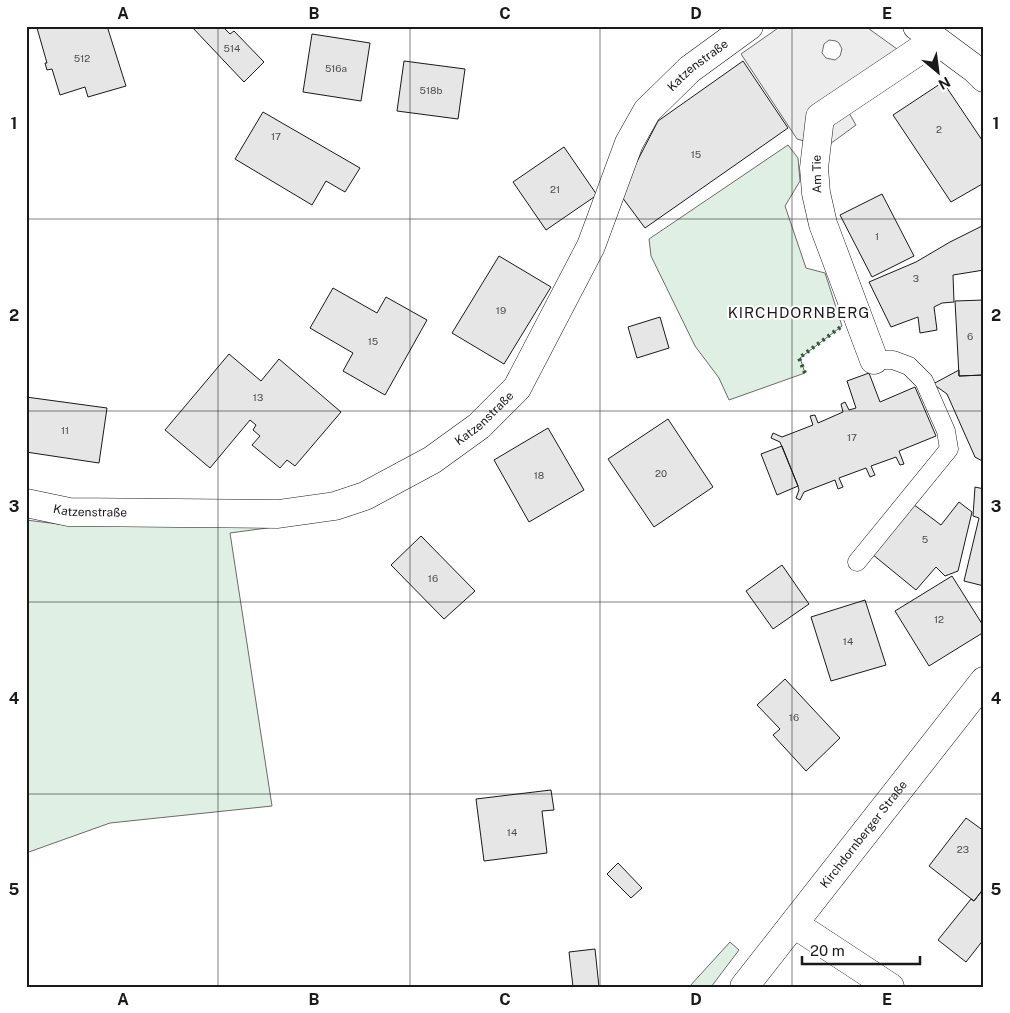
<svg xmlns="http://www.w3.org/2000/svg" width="1010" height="1013" font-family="'Public Sans',sans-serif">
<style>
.green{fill:#e0efe3;stroke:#6a6a6a}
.parking{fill:#ededed;stroke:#6a6a6a;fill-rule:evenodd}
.building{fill:#e6e6e6;stroke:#1a1a1a}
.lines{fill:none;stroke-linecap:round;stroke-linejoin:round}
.lane-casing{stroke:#1a1a1a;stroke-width:19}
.street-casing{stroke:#1a1a1a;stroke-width:29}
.secondary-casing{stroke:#1a1a1a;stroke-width:29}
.lane{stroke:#fff;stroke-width:18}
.street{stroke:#fff;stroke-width:28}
.secondary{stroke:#fff;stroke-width:28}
.hedge{stroke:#2b5a34;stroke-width:4;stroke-dasharray:2.5 4;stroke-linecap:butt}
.grid{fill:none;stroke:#1a1a1a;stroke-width:1;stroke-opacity:0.55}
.labels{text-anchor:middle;stroke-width:4;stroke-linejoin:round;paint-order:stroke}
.number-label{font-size:10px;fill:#4d4d4d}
.street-label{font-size:12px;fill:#1a1a1a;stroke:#fff}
.quarter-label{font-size:15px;letter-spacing:1px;fill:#1a1a1a;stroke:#fff}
.neatline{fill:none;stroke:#1a1a1a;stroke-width:2}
.grid-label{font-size:16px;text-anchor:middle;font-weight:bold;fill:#1a1a1a}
</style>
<rect width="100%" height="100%" fill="#fff"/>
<path class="green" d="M 788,145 L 798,158 L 800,181 L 785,206 L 806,268 L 825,273 L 842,326 L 800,358 L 805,373 L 729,400 L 719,378 L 695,346 L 651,256 L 649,239 Z
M 26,520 L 66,525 L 304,523 L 230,533 L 272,806 L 110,823 L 26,853 Z
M 730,942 L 739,950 L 711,987 L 689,987 Z"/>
<path class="parking" d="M 781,26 L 865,26 L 918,64 L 849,113 L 856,125 L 826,147 L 797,139 L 741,54 ZM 829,40 L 836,41 L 839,43 L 842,49 L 840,56 L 835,60 L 826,58 L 822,53 L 824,44 Z"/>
<path class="building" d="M 41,26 L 107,26 L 126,86 L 88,97 L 85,87 L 60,95 L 52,69 L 47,70 L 45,63 L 47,63 L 37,28 Z
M 191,26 L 222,26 L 230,34 L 234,31 L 264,62 L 244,82 Z
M 312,34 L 370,43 L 361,101 L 303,92 Z
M 404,61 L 465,69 L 458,119 L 397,111 Z
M 743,61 L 788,128 L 645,228 L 622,197 L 628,179 L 658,121 Z
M 943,82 L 984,143 L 984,183 L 951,202 L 893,115 Z
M 263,112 L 360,168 L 345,192 L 326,181 L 312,205 L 235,159 Z
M 564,147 L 597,195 L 546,230 L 513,182 Z
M 882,194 L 914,256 L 872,277 L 840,215 Z
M 984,225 L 984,270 L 953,275 L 954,302 L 942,303 L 934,307 L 937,330 L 920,333 L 918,317 L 891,327 L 869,282 L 916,262 L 950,242 Z
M 499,256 L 551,287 L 504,364 L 452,333 Z
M 333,288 L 377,313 L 386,297 L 427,320 L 385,395 L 343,371 L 353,353 L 310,328 Z
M 984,300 L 984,375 L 959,376 L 955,301 Z
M 660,317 L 669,348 L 637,358 L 628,327 Z
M 229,354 L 261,381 L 279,359 L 341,412 L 295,466 L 287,460 L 280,468 L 252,445 L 260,436 L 253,430 L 256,425 L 250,420 L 210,468 L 165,430 Z
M 959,370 L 959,376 L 984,375 L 984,462 L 975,457 L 947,394 L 933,384 Z
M 869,373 L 880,402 L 915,387 L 936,436 L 899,451 L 904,464 L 900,465 L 896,457 L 871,466 L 875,475 L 870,477 L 866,468 L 839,478 L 843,487 L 838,489 L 835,480 L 804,492 L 800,500 L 796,498 L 799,490 L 798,486 L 780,442 L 771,438 L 773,433 L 782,437 L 813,425 L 810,416 L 815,415 L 818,423 L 843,412 L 841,404 L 845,402 L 849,410 L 856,408 L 847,381 Z
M 26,397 L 107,408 L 99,463 L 26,452 Z
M 668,419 L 713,487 L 654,527 L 608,459 Z
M 548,428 L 584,490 L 529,522 L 494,460 Z
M 782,446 L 798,486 L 777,495 L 761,454 Z
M 975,487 L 984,489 L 984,586 L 964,581 L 979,518 L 973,516 Z
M 959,502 L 972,512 L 958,571 L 945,576 L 936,567 L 916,590 L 872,554 L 913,504 L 941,525 Z
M 421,536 L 475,591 L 444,619 L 391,565 Z
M 782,565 L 809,604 L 773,629 L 746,591 Z
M 952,576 L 984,627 L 984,632 L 929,666 L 895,611 Z
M 865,600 L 886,665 L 831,681 L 811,617 Z
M 785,679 L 840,738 L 806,771 L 773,735 L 780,729 L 757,705 Z
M 551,790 L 554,810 L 542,811 L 547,853 L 484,861 L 476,799 Z
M 966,818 L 984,831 L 984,888 L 974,901 L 929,866 Z
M 618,863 L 642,888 L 631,898 L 607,874 Z
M 984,888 L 984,939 L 966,962 L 938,940 L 971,899 L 974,901 Z
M 595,949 L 599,987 L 573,987 L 569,952 Z"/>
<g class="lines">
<g class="lane-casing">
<path id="lane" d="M 857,562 L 949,449 L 946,431 L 924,381 L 909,366 L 893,360 L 874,360"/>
</g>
<g class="street-casing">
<g id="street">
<path d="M 874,360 L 823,224 L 816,193 L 814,168 L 820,117 L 935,40"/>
<path id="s1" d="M 26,503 L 69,512 L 278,514 L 335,506 L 365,496 L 432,460 L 479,426 L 517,388 L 591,246 L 629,143 L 647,111 L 690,69 L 749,26"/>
<path d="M 794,924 L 890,987"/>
</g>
</g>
<g class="secondary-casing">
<g id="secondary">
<path d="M 917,26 L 975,69 L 984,78"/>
<path id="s2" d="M 744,987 L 984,681"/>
</g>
</g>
<use href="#lane" class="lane"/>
<use href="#street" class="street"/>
<use href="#secondary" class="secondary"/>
<path class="hedge" d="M 805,373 L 799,358 L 842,326"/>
</g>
<path class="grid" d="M 218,26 L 218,987M 410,26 L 410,987M 600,26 L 600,987M 792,26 L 792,987M 26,219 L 984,219M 26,411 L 984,411M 26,602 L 984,602M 26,794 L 984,794"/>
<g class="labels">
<g class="number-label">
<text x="232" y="52">514</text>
<text x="82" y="62">512</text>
<text x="336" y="72">516a</text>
<text x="431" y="94">518b</text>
<text x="939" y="133">2</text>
<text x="276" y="140">17</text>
<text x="696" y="158">15</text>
<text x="555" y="193">21</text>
<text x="877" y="240">1</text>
<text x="916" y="282">3</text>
<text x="501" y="314">19</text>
<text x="970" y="340">6</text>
<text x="373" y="345">15</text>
<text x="258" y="401">13</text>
<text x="65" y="434">11</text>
<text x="852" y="441">17</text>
<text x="661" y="477">20</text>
<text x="539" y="479">18</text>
<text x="925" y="543">5</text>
<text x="433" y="582">16</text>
<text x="939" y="623">12</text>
<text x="848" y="645">14</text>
<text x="794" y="721">16</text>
<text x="512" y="836">14</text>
<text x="963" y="853">23</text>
</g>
<g class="street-label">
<text dy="4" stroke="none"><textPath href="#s1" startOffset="905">Katzenstraße</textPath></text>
<text transform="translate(817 174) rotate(-91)" y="4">Am Tie</text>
<text dy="4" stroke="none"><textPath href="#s1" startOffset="485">Katzenstraße</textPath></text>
<text dy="4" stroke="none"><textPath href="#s1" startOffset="65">Katzenstraße</textPath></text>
<text dy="4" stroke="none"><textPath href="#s2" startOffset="194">Kirchdornberger Straße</textPath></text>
</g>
<g class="quarter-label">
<text x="799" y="318">KIRCHDORNBERG</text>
</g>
</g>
<rect width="1010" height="1013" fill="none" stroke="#ffffff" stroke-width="55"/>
<g transform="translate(938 72) rotate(151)" stroke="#ffffff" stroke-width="4" paint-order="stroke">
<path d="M0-4L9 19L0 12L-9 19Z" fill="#1a1a1a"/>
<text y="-8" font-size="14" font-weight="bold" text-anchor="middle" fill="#1a1a1a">N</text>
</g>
<path d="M802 956v8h118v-8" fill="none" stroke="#1a1a1a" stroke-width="2.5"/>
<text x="810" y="956" font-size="15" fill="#1a1a1a" stroke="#ffffff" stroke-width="4" paint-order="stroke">20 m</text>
<rect x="28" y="28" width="954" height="958" class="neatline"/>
<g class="grid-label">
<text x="123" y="19">A</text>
<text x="314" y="19">B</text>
<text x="505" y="19">C</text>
<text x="696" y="19">D</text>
<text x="887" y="19">E</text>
<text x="14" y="129">1</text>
<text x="996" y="129">1</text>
<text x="14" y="321">2</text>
<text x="996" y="321">2</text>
<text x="14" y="512">3</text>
<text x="996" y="512">3</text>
<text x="14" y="704">4</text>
<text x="996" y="704">4</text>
<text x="14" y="895">5</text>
<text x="996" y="895">5</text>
<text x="123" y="1005">A</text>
<text x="314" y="1005">B</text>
<text x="505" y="1005">C</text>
<text x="696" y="1005">D</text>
<text x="887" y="1005">E</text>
</g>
</svg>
